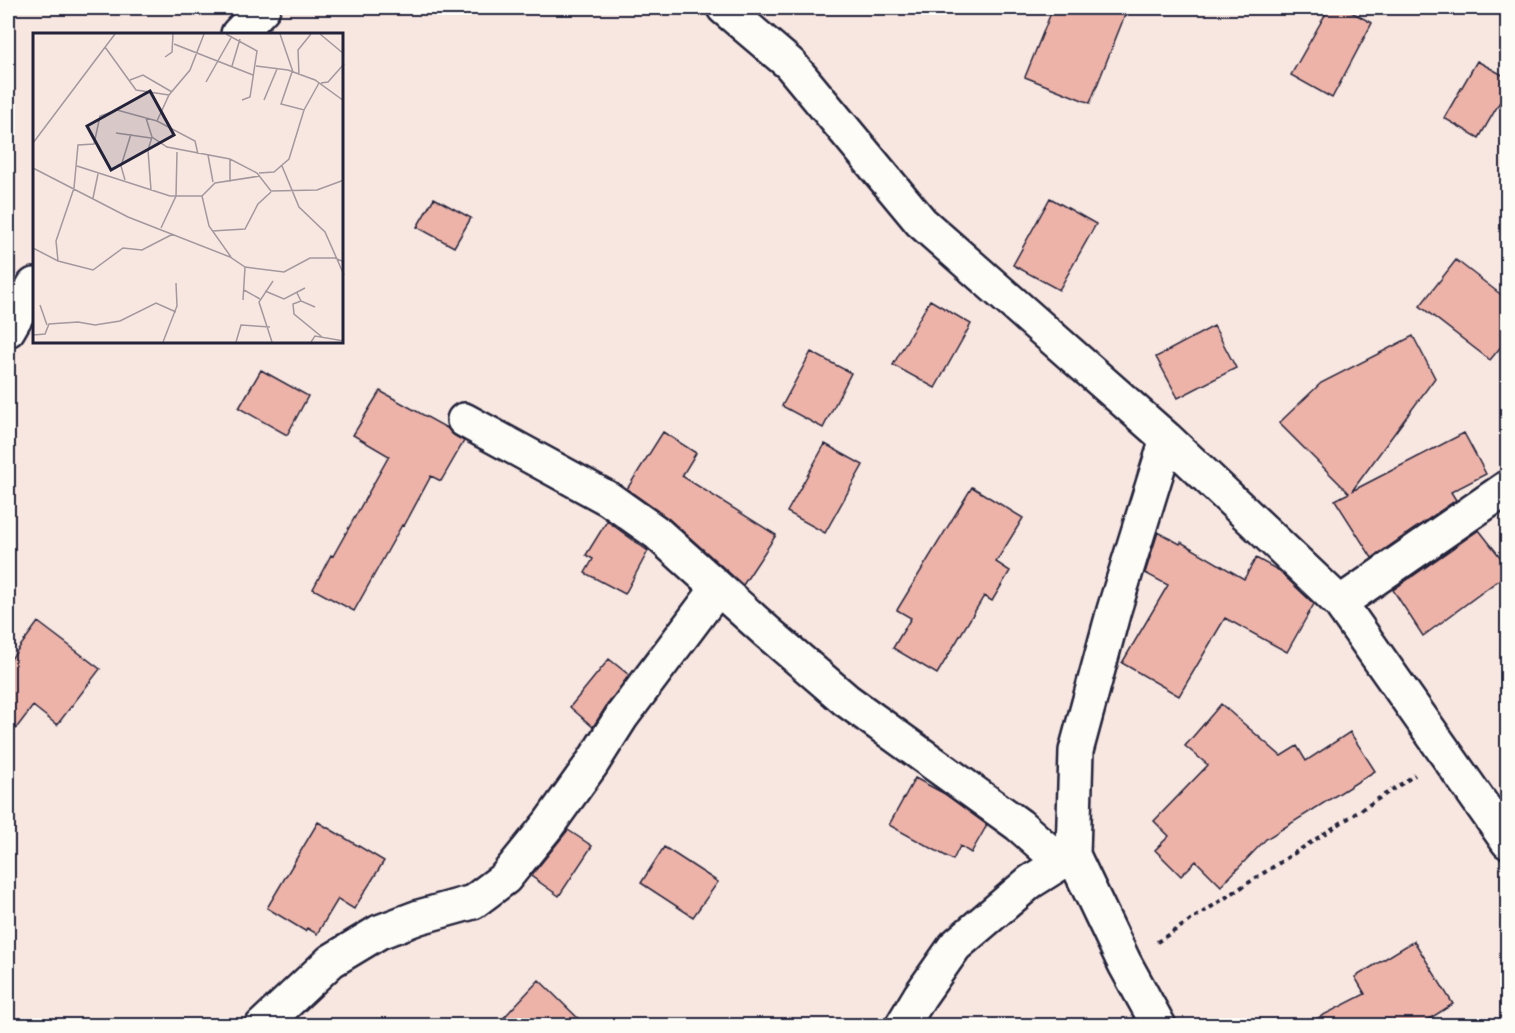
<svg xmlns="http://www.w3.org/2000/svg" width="1515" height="1033" font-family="Dekko,sans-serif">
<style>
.building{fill:#edb3a9;stroke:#22223b;stroke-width:1.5}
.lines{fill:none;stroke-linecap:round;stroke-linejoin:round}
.street-casing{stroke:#22223b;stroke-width:38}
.path{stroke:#22223b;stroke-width:4;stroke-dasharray:4.5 4.5;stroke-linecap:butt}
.street{stroke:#fdfcf7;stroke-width:33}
.inset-road{fill:none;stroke:#a2989e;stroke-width:1.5}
.view{fill:#22223b;fill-opacity:0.15;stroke:#22223b;stroke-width:3}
.inset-edge{fill:none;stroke:#22223b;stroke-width:3}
</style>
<rect width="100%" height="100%" fill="#f8e6e0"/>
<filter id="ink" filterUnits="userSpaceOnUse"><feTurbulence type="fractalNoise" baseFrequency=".0167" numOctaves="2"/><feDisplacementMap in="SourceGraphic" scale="12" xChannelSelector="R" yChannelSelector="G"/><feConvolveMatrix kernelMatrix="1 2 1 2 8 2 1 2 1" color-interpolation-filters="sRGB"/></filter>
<g filter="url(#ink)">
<path class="building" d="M 1053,8 L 1104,8 L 1125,15 L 1090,103 L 1025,77 Z
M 1329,8 L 1344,8 L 1372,23 L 1332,98 L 1291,75 Z
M 1477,61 L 1508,78 L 1508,88 L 1479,138 L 1444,118 Z
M 434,198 L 471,218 L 454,247 L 417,227 Z
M 1050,198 L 1096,224 L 1059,290 L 1013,265 Z
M 1456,260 L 1508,300 L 1508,338 L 1490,360 L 1420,306 Z
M 930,300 L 971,324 L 935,388 L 893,365 Z
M 1214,326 L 1236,368 L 1178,398 L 1156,357 Z
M 1413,336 L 1435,378 L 1352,491 L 1464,433 L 1486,474 L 1451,492 L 1456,500 L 1372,558 L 1335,500 L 1349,493 L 1279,423 L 1321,383 Z
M 811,352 L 851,373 L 823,428 L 782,406 Z
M 261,370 L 308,396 L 287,435 L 239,408 Z
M 380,391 L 447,428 L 455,436 L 464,441 L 441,481 L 431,476 L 404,526 L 402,525 L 354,611 L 313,589 L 331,555 L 333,556 L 389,456 L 353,435 Z
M 663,432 L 696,453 L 682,476 L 776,535 L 743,585 L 669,519 L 627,489 Z
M 825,444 L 863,465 L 825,533 L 787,512 Z
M 972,487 L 1023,518 L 996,562 L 1010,571 L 992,601 L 984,596 L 937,674 L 893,648 L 911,618 L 897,610 Z
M 607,521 L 648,551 L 625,594 L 585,573 L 593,559 L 586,555 Z
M 1479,530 L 1508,567 L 1508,573 L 1423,636 L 1393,590 Z
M 1158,532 L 1180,544 L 1181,542 L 1244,579 L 1256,558 L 1278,570 L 1314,604 L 1287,652 L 1225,618 L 1179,696 L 1122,663 L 1168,585 L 1145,573 Z
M 38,622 L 100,669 L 57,725 L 33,706 L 8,739 L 8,663 Z
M 609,659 L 629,675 L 607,705 L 593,727 L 570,707 Z
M 1221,704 L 1281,756 L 1297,746 L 1306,761 L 1350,732 L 1375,771 L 1266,839 L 1221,886 L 1196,861 L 1181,876 L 1155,850 L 1169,836 L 1154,821 L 1208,765 L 1185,746 Z
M 915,778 L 945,794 L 987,825 L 971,853 L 960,846 L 953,860 L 889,825 Z
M 318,822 L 384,861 L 354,909 L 338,899 L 317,934 L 307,928 L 305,931 L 267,908 Z
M 568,830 L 592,846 L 559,896 L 531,876 Z
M 664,847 L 718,882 L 693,917 L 641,883 Z
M 1414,941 L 1453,1004 L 1418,1026 L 1302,1026 L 1365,994 L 1355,977 Z
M 539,980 L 586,1026 L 496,1026 Z"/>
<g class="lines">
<g class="street-casing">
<path id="street" d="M 724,8 L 790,64 L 921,222 L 1167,439 L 1340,603 L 1508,842
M 238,34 L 263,8
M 8,330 L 34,285
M 464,420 L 609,499 L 657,533 L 766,631 L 846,700 L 1019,825 L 1061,862
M 1340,603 L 1508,487
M 262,1026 L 331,961 L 379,932 L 419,917 L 473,902 L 505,878 L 548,825 L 591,765 L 622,716 L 718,588
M 902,1026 L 920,996 L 955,946 L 1030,882 L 1073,855
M 1159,1026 L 1125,964 L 1073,855 L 1076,751 L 1114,610 L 1167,439"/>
</g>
<path class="path" d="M 1157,942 L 1415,775
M 1505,1026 L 1508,1024"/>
<use href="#street" class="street"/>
</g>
</g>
<g transform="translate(33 33)">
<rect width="310" height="310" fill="#f8e6e0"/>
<path class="inset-road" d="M 193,1 L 224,18 L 217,64 L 209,67M 247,1 L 260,39M 287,1 L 311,21M 141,11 L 220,42M 72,14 L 103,57 L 136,62M 132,24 L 139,19 L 140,1M 199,33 L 207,6M 223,33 L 255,37 L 282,47 L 311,68M 259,39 L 248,71 L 271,77 L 286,50M 266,42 L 265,17 L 278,1M 97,47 L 110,42 L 139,59M 173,49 L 199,3M 288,50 L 295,49 L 311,31M 231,67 L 244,36M 113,85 L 119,104 L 134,114 L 197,126 L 224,140 L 238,158 L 284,157 L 311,147M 124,88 L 136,62 L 157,37 L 171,1M 83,100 L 118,105M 0,110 L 82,1M 175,122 L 180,149M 197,126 L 197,149M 44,133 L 137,163 L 169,163M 249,133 L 266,174 L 292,199 L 311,242M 0,135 L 95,184 L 197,224 L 212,234 L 251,239 L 277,225 L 302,225 L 311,229M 226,140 L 241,139 L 256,126 L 271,77M 92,147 L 88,133 L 98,101M 118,157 L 115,117 L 119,104M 60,165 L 65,141M 128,195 L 143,163 L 144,119M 179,198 L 212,196 L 225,171 L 238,159M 0,215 L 25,228 L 60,237 L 90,215 L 109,217 L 140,201M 198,224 L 176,193 L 169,163 L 182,150 L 227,143M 25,228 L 23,208 L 41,155 L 45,112 L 61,111 L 67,83 L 84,77 L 124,88 L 162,108 L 165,121M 211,257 L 227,266M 232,258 L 251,266 L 272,255M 264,260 L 268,268 L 282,274M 210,267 L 212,234M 268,268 L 260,271 L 261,281 L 289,304M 7,272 L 14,292M 0,302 L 12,301 L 16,291 L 45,289 L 62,292 L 87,288 L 123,270 L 143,279M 130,309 L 144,273 L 143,250M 203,309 L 208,292 L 237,294M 239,309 L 226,269 L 240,248M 278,309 L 282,303 L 311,308"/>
<path class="view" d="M 117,58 L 141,102 L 78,137 L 54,93 Z"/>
<rect width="310" height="310" class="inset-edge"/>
</g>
<rect width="1515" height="1033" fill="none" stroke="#fdfcf7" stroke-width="30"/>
<rect x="15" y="15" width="1485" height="1003" fill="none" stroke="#22223b" stroke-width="2" filter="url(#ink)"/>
</svg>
